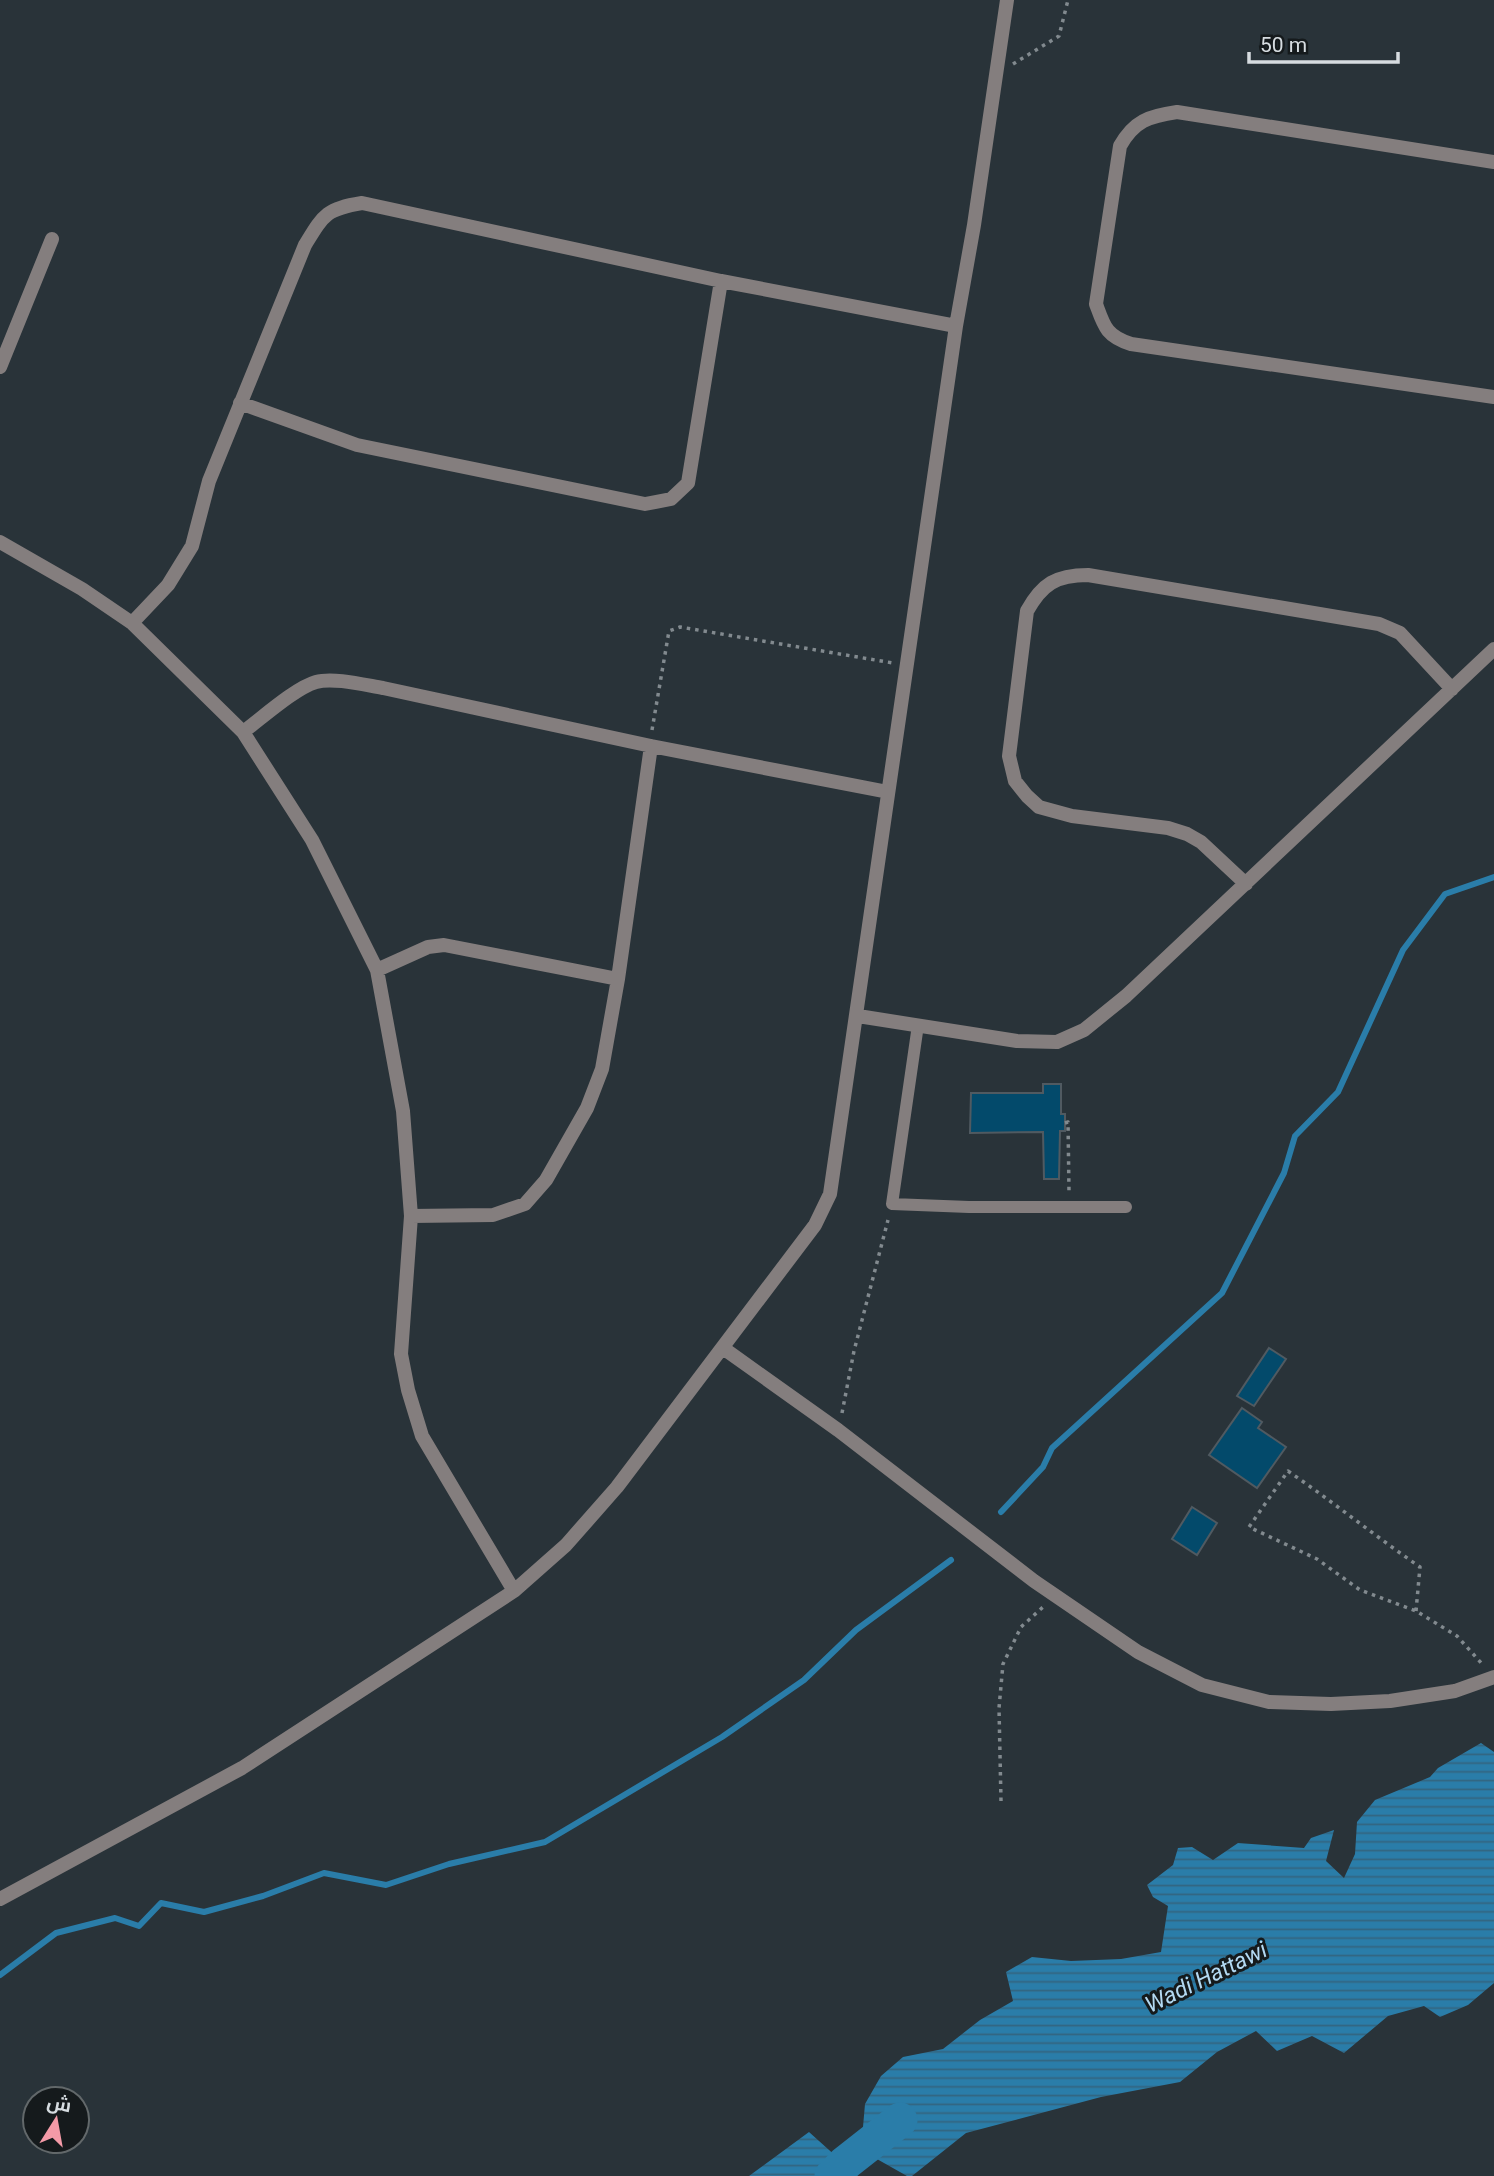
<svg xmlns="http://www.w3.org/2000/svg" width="1494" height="2176" font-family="Roboto,Cairo,sans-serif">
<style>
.water{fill:url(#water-rules)}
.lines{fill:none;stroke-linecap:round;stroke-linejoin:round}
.stream{stroke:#2a7da9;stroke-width:6}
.river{stroke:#2a7da9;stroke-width:35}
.building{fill:#034a6b;stroke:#505a61;stroke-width:2}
.path{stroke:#828a8f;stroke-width:3.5;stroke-dasharray:3.5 5;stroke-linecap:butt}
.service{stroke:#847e7e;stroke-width:12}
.minor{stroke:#847e7e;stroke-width:14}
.labels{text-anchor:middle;stroke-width:6;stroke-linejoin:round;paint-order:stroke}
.water-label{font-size:23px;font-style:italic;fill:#b3d9f2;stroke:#151a1c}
</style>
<defs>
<pattern id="water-rules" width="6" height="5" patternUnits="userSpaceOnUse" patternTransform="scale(1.75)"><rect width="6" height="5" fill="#2a7da9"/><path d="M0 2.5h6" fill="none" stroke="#336580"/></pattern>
</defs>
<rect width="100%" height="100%" fill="#293339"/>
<path class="water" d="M 1481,1743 L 1494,1752 L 1494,1983 L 1468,2005 L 1440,2017 L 1424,2006 L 1388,2016 L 1344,2053 L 1312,2036 L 1277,2051 L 1256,2031 L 1217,2052 L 1180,2082 L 1101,2097 L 966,2133 L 912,2176 L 907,2176 L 861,2150 L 865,2104 L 881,2076 L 903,2057 L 943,2049 L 980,2020 L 1013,2001 L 1006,1972 L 1032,1957 L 1071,1961 L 1121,1959 L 1161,1952 L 1168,1906 L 1153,1897 L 1147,1885 L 1173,1865 L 1178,1848 L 1192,1847 L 1213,1860 L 1238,1843 L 1304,1848 L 1311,1838 L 1334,1830 L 1326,1861 L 1344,1878 L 1355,1854 L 1357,1822 L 1375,1800 L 1430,1777 L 1438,1768 Z
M 809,2132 L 858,2176 L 749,2176 Z"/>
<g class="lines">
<path class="stream" d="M 1001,1512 L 1043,1467 L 1052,1448 L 1222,1293 L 1284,1173 L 1295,1136 L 1338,1092 L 1403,950 L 1445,894 L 1494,877
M 0,1975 L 56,1933 L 115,1918 L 139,1926 L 161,1903 L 204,1912 L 263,1896 L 324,1873 L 386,1885 L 449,1864 L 545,1842 L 722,1737 L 804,1680 L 856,1630 L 951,1560"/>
<path class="river" d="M 832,2176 L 844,2164 L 900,2120"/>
</g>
<path class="building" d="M 1043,1084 L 1061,1084 L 1061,1114 L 1065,1114 L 1065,1131 L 1060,1131 L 1059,1179 L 1044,1179 L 1043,1132 L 970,1133 L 971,1093 L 1043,1093 Z
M 1269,1348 L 1286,1359 L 1254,1406 L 1237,1396 Z
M 1242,1408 L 1262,1422 L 1258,1428 L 1286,1447 L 1257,1488 L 1209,1455 Z
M 1192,1507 L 1217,1523 L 1197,1555 L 1172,1539 Z"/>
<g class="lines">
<path class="path" d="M 1013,64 L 1059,36 L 1068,0
M 652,730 L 669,631 L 680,627 L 893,663
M 1065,1123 L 1068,1122 L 1069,1191
M 842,1413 L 854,1351 L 888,1220
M 1416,1611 L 1420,1567 C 1375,1536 1333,1502 1288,1471 L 1249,1527 L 1317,1559 L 1360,1590 L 1416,1611 L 1457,1636 L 1483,1665
M 1001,1801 L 999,1708 L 1003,1664 L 1021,1627 L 1043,1607"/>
<path class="service" d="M 918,1025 L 892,1204 L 969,1207 L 1126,1207"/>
<path class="minor" d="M 1494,162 L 1177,112 C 1149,116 1134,121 1120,146 L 1096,304 C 1104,326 1106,336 1131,344 L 1494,397
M 0,367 L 52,239
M 240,403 L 357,445 L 645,504 L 671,499 L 688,483 L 721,281
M 0,542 L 82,589 L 132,623 L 243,732 L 312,840 L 377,970 L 403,1111 L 411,1216 L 401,1354 L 408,1390 L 422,1436 L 514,1591
M 132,623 L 168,585 L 192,546 L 209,481 L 305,245 C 324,214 326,209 362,203 L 721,281 L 956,326
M 243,732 C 262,718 295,688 316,682 C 333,677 365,685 383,688 L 651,746 L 888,792
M 1246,884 L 1201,842 L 1187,834 L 1168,828 L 1072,816 L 1039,807 L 1027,796 L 1015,781 L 1009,756 L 1027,611 C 1042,584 1056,575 1088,575 L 1379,624 L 1400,633 L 1452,689
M 377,970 L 428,947 L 444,945 L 618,979
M 858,1016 L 1017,1041 L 1057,1042 L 1084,1030 L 1126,996 L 1494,649
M 411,1216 L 493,1215 L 525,1204 L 546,1180 L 587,1108 L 602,1069 L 618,979 L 651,746
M 723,1348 L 838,1430 L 1034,1581 L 1138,1652 L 1202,1685 L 1269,1702 L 1331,1704 L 1390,1701 L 1455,1691 L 1494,1677
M 0,1899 L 242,1768 L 514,1591 L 566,1545 L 617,1487 L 815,1225 L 830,1194 L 956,326 L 974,225 L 1007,0"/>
</g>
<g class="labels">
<g class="water-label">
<text transform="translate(1206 1977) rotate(-26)" y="8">Wadi Hattawi</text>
</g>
</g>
<g transform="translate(56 2120) rotate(11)"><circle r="33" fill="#151a1c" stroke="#62686a" stroke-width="2"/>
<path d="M0-5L12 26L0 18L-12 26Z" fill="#f49aa7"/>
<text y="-10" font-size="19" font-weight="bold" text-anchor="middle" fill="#d6dce0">ش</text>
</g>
<path d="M1249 52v10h149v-10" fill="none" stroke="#d6dce0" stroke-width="3.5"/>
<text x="1260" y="52" font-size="21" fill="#d6dce0" stroke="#151a1c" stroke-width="5" paint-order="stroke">50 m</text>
</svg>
